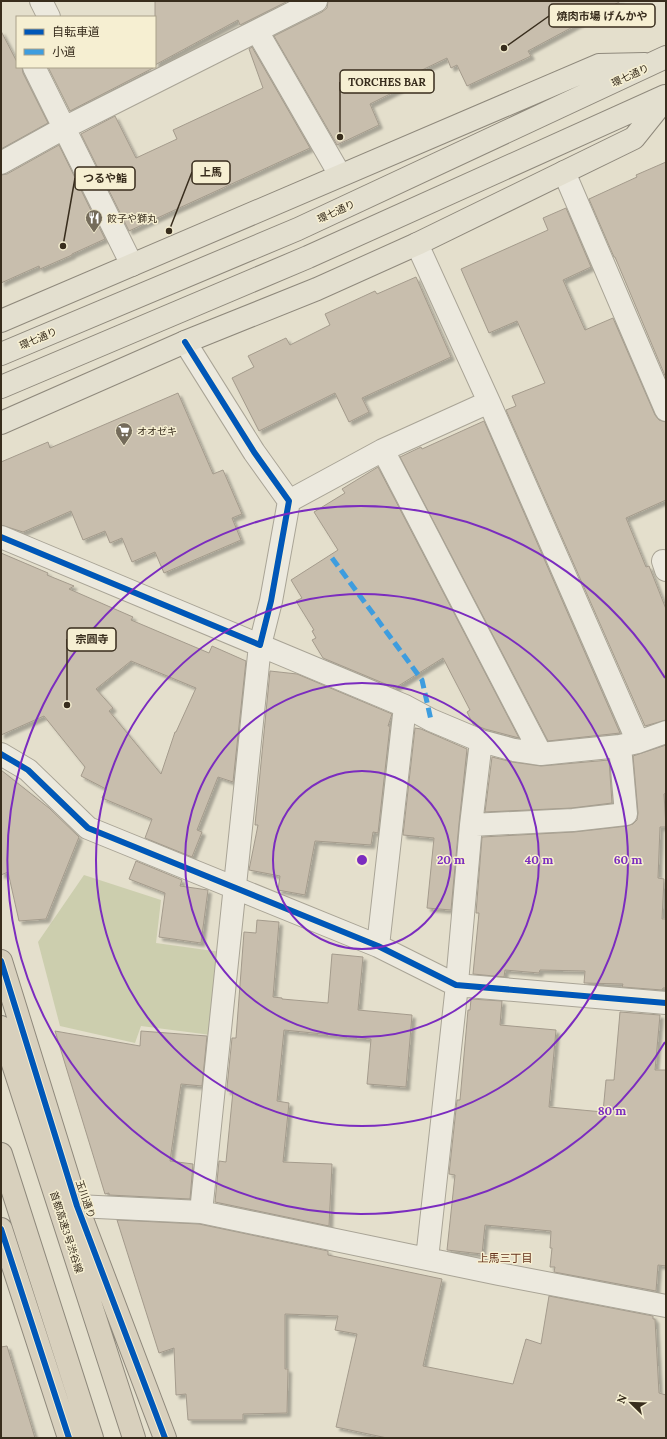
<svg xmlns="http://www.w3.org/2000/svg" width="667" height="1439" font-family="Lora,'Noto Sans JP',serif">
<style>
.cemetery{fill:#ccceae}
.building{fill:#c8bead;stroke:#a49b8c;fill-rule:evenodd;filter:url(#shadow)}
.lines{fill:none;stroke-linecap:round;stroke-linejoin:round}
.minor-casing{stroke:#a9a496;stroke-width:24}
.major-casing{stroke:#8f897c;stroke-width:24}
.highway-casing{stroke:#8f897c;stroke-width:24}
.minor{stroke:#ece9de;stroke-width:22}
.major{stroke:#e3dfcf;stroke-width:22}
.highway{stroke:#d8d0bd;stroke-width:22}
.quiet{stroke:#3e9ddf;stroke-width:5;stroke-dasharray:10 5;stroke-linecap:butt}
.cycleway-casing{stroke:#f6efd2;stroke-width:8}
.cycleway{stroke:#0057b8;stroke-width:6}
.ring{fill:none;stroke:#7b2cbf;stroke-width:2}
.labels{text-anchor:middle;stroke-width:3;stroke-linejoin:round;paint-order:stroke}
.street-label{font-size:10px;fill:#382d1d;stroke:#f6efd2}
.poi-label{font-size:10px;fill:#382d1d;stroke:#f6efd2;text-anchor:start}
.neighbourhood-label{font-size:11px;fill:#65321c;stroke:#f6efd2}
.centre{fill:#7b2cbf;stroke:#f6efd2;stroke-width:2}
.ring-label{font-size:12px;text-anchor:middle;font-weight:bold;fill:#7b2cbf;stroke:#f6efd2;stroke-width:3;stroke-linejoin:round;paint-order:stroke}
.leader{fill:none;stroke:#382d1d;stroke-width:1.5}
.callout-dot{fill:#382d1d;stroke:#f6efd2;stroke-width:1.5}
.callout{fill:#f6efd2;stroke:#382d1d;stroke-width:1.5}
.callout-label{font-size:11px;text-anchor:middle;font-weight:bold;fill:#382d1d}
</style>
<defs>
<filter id="shadow"><feDropShadow dx="3.5" dy="3.5" stdDeviation="1" flood-color="#0004"/></filter>
</defs>
<rect width="100%" height="100%" fill="#e4dfcc"/>
<path class="cemetery" d="M 84,875 L 161,900 L 156,943 L 221,952 L 211,1035 L 141,1026 L 135,1043 L 60,1026 L 38,942 Z"/>
<path class="building" d="M 155,1 L 288,1 L 240,25 L 238,20 L 155,65 Z
M 328,1 L 621,1 L 528,51 L 531,56 L 467,86 L 457,65 L 451,68 L 447,58 L 397,82 L 400,89 L 370,104 L 379,125 L 337,145 L 274,36 L 322,12 L 327,8 Z
M 1,31 L 17,62 L 17,67 L 22,67 L 23,73 L 48,123 L 1,149 Z
M 252,47 L 310,148 L 129,231 L 81,134 L 115,116 L 136,158 L 177,139 L 173,130 L 263,88 L 249,49 Z
M 48,67 L 155,67 L 70,111 Z
M 59,145 L 105,239 L 72,254 L 72,255 L 40,269 L 39,266 L 1,283 L 1,175 L 7,174 Z
M 666,162 L 666,378 L 615,257 L 614,257 L 589,199 L 637,177 L 636,175 Z
M 566,208 L 591,267 L 563,280 L 585,330 L 613,318 L 655,415 L 659,420 L 666,422 L 666,500 L 626,518 L 646,567 L 649,566 L 666,609 L 666,720 L 645,726 L 506,410 L 516,406 L 512,396 L 545,383 L 517,321 L 489,333 L 461,269 L 548,230 L 543,218 Z
M 416,277 L 451,357 L 362,398 L 369,412 L 349,422 L 335,393 L 259,431 L 232,378 L 254,367 L 248,356 L 286,338 L 290,345 L 330,325 L 325,314 L 375,291 L 377,294 Z
M 178,393 L 213,474 L 223,470 L 242,514 L 232,518 L 241,540 L 164,573 L 155,552 L 132,562 L 122,538 L 110,543 L 105,531 L 83,540 L 71,511 L 23,532 L 1,525 L 1,462 L 48,442 L 50,448 Z
M 484,421 L 620,733 L 548,741 L 400,457 L 421,447 L 422,449 Z
M 378,467 L 519,738 L 485,729 L 473,724 L 467,712 L 470,710 L 443,658 L 395,688 L 323,658 L 312,640 L 316,638 L 312,631 L 314,630 L 296,601 L 302,598 L 291,580 L 338,550 L 314,512 L 345,493 L 342,489 Z
M 1,553 L 48,573 L 47,575 L 74,586 L 69,589 L 133,617 L 131,620 L 209,653 L 212,646 L 246,661 L 233,782 L 218,777 L 197,830 L 202,832 L 192,857 L 145,838 L 152,819 L 102,798 L 106,789 L 81,776 L 85,767 L 44,716 L 1,735 ZM 131,661 L 196,688 L 176,732 L 175,732 L 161,774 L 109,711 L 113,708 L 96,689 Z
M 270,671 L 297,674 L 392,714 L 388,726 L 390,726 L 378,833 L 373,832 L 371,845 L 315,841 L 305,895 L 278,890 L 280,876 L 249,870 L 258,825 L 255,825 Z
M 415,728 L 421,729 L 467,749 L 459,824 L 451,910 L 427,908 L 434,838 L 403,835 Z
M 666,745 L 666,793 L 664,794 L 666,827 L 660,827 L 658,878 L 664,879 L 662,919 L 666,919 L 666,988 L 663,988 L 662,990 L 622,987 L 623,984 L 584,983 L 585,971 L 540,970 L 539,973 L 505,970 L 504,977 L 473,974 L 479,913 L 476,913 L 482,837 L 574,832 L 627,826 L 633,824 L 637,820 L 638,813 L 633,756 Z
M 492,757 L 512,762 L 541,766 L 609,760 L 612,803 L 572,808 L 485,812 Z
M 1,770 L 49,808 L 79,837 L 46,919 L 19,921 L 8,872 L 1,875 Z
M 136,861 L 182,880 L 180,886 L 208,890 L 201,943 L 159,937 L 165,893 L 129,879 Z
M 257,920 L 279,922 L 273,997 L 282,998 L 282,999 L 328,1003 L 332,954 L 363,957 L 358,1010 L 412,1015 L 406,1087 L 367,1084 L 371,1039 L 284,1030 L 277,1101 L 289,1103 L 283,1162 L 332,1164 L 329,1226 L 215,1202 L 219,1161 L 226,1162 L 233,1091 L 227,1091 L 227,1087 L 232,1038 L 236,1038 L 244,932 L 256,933 Z
M 471,999 L 502,1001 L 500,1025 L 556,1030 L 549,1107 L 603,1112 L 606,1080 L 614,1080 L 620,1012 L 660,1015 L 655,1070 L 666,1070 L 666,1266 L 658,1265 L 656,1291 L 554,1272 L 555,1267 L 550,1267 L 552,1248 L 550,1248 L 551,1231 L 485,1225 L 482,1254 L 447,1250 L 455,1175 L 449,1174 L 457,1100 L 460,1100 L 468,1010 L 470,1010 Z
M 55,1031 L 140,1046 L 141,1031 L 207,1036 L 202,1086 L 181,1084 L 170,1161 L 193,1164 L 190,1199 L 109,1195 L 109,1193 L 105,1194 Z
M 117,1220 L 199,1224 L 328,1251 L 328,1255 L 442,1279 L 423,1366 L 513,1384 L 526,1339 L 541,1344 L 549,1296 L 653,1316 L 653,1319 L 655,1319 L 659,1393 L 666,1395 L 666,1438 L 387,1438 L 336,1427 L 357,1334 L 335,1330 L 338,1316 L 285,1314 L 285,1369 L 288,1369 L 287,1413 L 243,1414 L 243,1420 L 188,1420 L 186,1394 L 176,1395 L 174,1348 L 159,1353 Z
M 7,1346 L 35,1438 L 1,1438 L 1,1347 Z"/>
<g class="lines">
<g class="minor-casing">
<path id="minor" d="M 41,1 L 49,17
M 257,31 L 340,175
M 34,67 L 132,265
M 1,163 L 64,128 L 316,1
M 564,172 L 666,410
M 417,244 L 489,402 L 638,742
M 185,342 L 254,452 L 289,501 L 271,601 L 260,645 L 201,1212
M 383,450 L 541,754
M 289,501 L 383,450 L 489,402
M 1,537 L 405,706 L 431,720 L 481,741 L 514,750 L 541,754 L 620,746 L 638,742 L 666,732
M 663,561 L 666,570
M 1,754 L 28,770 L 88,828 L 378,946 L 456,985 L 666,1003
M 471,825 L 573,820 L 626,814 L 620,746
M 378,946 L 405,706
M 77,1206 L 201,1212 L 499,1274 L 666,1306
M 427,1259 L 456,994 L 471,825 L 481,741"/>
</g>
<g class="major-casing">
<path id="major" d="M 1,321 L 599,65 L 645,64
M 1,354 L 298,229 L 666,57
M 1,387 L 308,257 L 665,96
M 1,423 L 185,342 L 317,289 L 417,244 L 634,138 L 666,98"/>
</g>
<g class="highway-casing">
<path id="highway" d="M 1,961 L 77,1206 L 165,1438
M 1,1027 L 134,1438
M 1,1154 L 92,1438
M 1,1229 L 69,1438"/>
</g>
<use href="#minor" class="minor"/>
<use href="#major" class="major"/>
<use href="#highway" class="highway"/>
<path class="quiet" d="M 332,558 L 422,680 L 431,720"/>
<g class="cycleway-casing">
<path id="cycleway" d="M 1,537 L 260,645 L 271,601 L 289,501 L 254,452 L 185,342
M 1,754 L 28,770 L 88,828 L 378,946 L 456,985 L 666,1003
M 1,961 L 77,1206 L 165,1438
M 1,1229 L 69,1438"/>
</g>
<use href="#cycleway" class="cycleway"/>
</g>
<g class="ring">
<circle cx="362" cy="860" r="89"/>
<circle cx="362" cy="860" r="177"/>
<circle cx="362" cy="860" r="266"/>
<path d="M665 1042A354 354 0 1 1 665 678"/>
</g>
<defs>
<g id="restaurant-pin" transform="scale(0.9)"><path d="M0 17L-7.5 6A9.5 9.5 0 1 1 7.5 6Z" fill="#746b5a" stroke="#f6efd2"/><path d="M-5-6h1v4h1v-4h1v4h1v-4h1v5L-1.5 .5V6h-2V.5L-5-1ZM5-6V6H3V1.5H1.5Q1.5-4 5-6Z" fill="#fff"/></g>
<g id="supermarket-pin" transform="scale(0.9)"><path d="M0 17L-7.5 6A9.5 9.5 0 1 1 7.5 6Z" fill="#746b5a" stroke="#f6efd2"/><path d="M-6-5.5h2.5l.6 2H6L4.5 2H-2.5L-4.4-4H-6ZM-1.5 3.2a1.3 1.3 0 1 0 .1 0ZM3 3.2a1.3 1.3 0 1 0 .1 0Z" fill="#fff"/></g>
</defs>
<g fill-rule="evenodd">
<use href="#restaurant-pin" x="94" y="218"/>
<use href="#supermarket-pin" x="124" y="431"/>
</g>
<g class="labels">
<g class="street-label">
<text transform="translate(630 75) rotate(-25)" y="4">環七通り</text>
<text transform="translate(336 211) rotate(-25)" y="4">環七通り</text>
<text transform="translate(38 338) rotate(-23)" y="4">環七通り</text>
<text transform="translate(86 1199) rotate(71)" y="4">玉川通り</text>
<text transform="translate(67 1232) rotate(72)" y="4">首都高速3号渋谷線</text>
</g>
<g class="poi-label">
<text x="107" y="222">餃子や獅丸</text>
<text x="137" y="435">オオゼキ</text>
</g>
<g class="neighbourhood-label">
<text x="505" y="1262">上馬三丁目</text>
</g>
</g>
<circle cx="362" cy="860" r="6" class="centre"/>
<g class="ring-label">
<text x="451" y="864">20 m</text>
<text x="539" y="864">40 m</text>
<text x="628" y="864">60 m</text>
<text x="612" y="1115">80 m</text>
</g>
<path class="leader" d="M504 48L549 16M340 137L340 82M169 231L192 172M63 246L75 178M67 705L67 639"/>
<g class="callout-dot">
<circle cx="504" cy="48" r="4"/>
<circle cx="340" cy="137" r="4"/>
<circle cx="169" cy="231" r="4"/>
<circle cx="63" cy="246" r="4"/>
<circle cx="67" cy="705" r="4"/>
</g>
<g class="callout">
<rect x="549" y="4" width="106" height="23" rx="4"/>
<rect x="340" y="70" width="94" height="23" rx="4"/>
<rect x="192" y="161" width="38" height="23" rx="4"/>
<rect x="75" y="167" width="60" height="23" rx="4"/>
<rect x="67" y="628" width="49" height="23" rx="4"/>
</g>
<g class="callout-label">
<text x="602" y="20">焼肉市場 げんかや</text>
<text x="387" y="86">TORCHES BAR</text>
<text x="211" y="176">上馬</text>
<text x="105" y="182">つるや鮨</text>
<text x="92" y="643">宗圓寺</text>
</g>
<rect width="667" height="1439" fill="none" stroke="#382d1d" stroke-width="4"/>
<rect x="16" y="16" width="140" height="52" fill="#f6efd2" stroke="#aaa18a"/>
<rect x="24" y="29" width="20" height="6" fill="#0057b8" stroke="#aaa18a"/>
<text x="52" y="36" font-size="12" fill="#382d1d">自転車道</text>
<rect x="24" y="49" width="20" height="6" fill="#3e9ddf" stroke="#aaa18a"/>
<text x="52" y="56" font-size="12" fill="#382d1d">小道</text>
<g transform="translate(631 1403) rotate(293)" stroke="#f6efd2" stroke-width="3" paint-order="stroke">
<path d="M0-3L7 15L0 10L-7 15Z" fill="#382d1d"/>
<text y="-6" font-size="11" font-weight="bold" text-anchor="middle" fill="#382d1d">N</text>
</g>
</svg>
